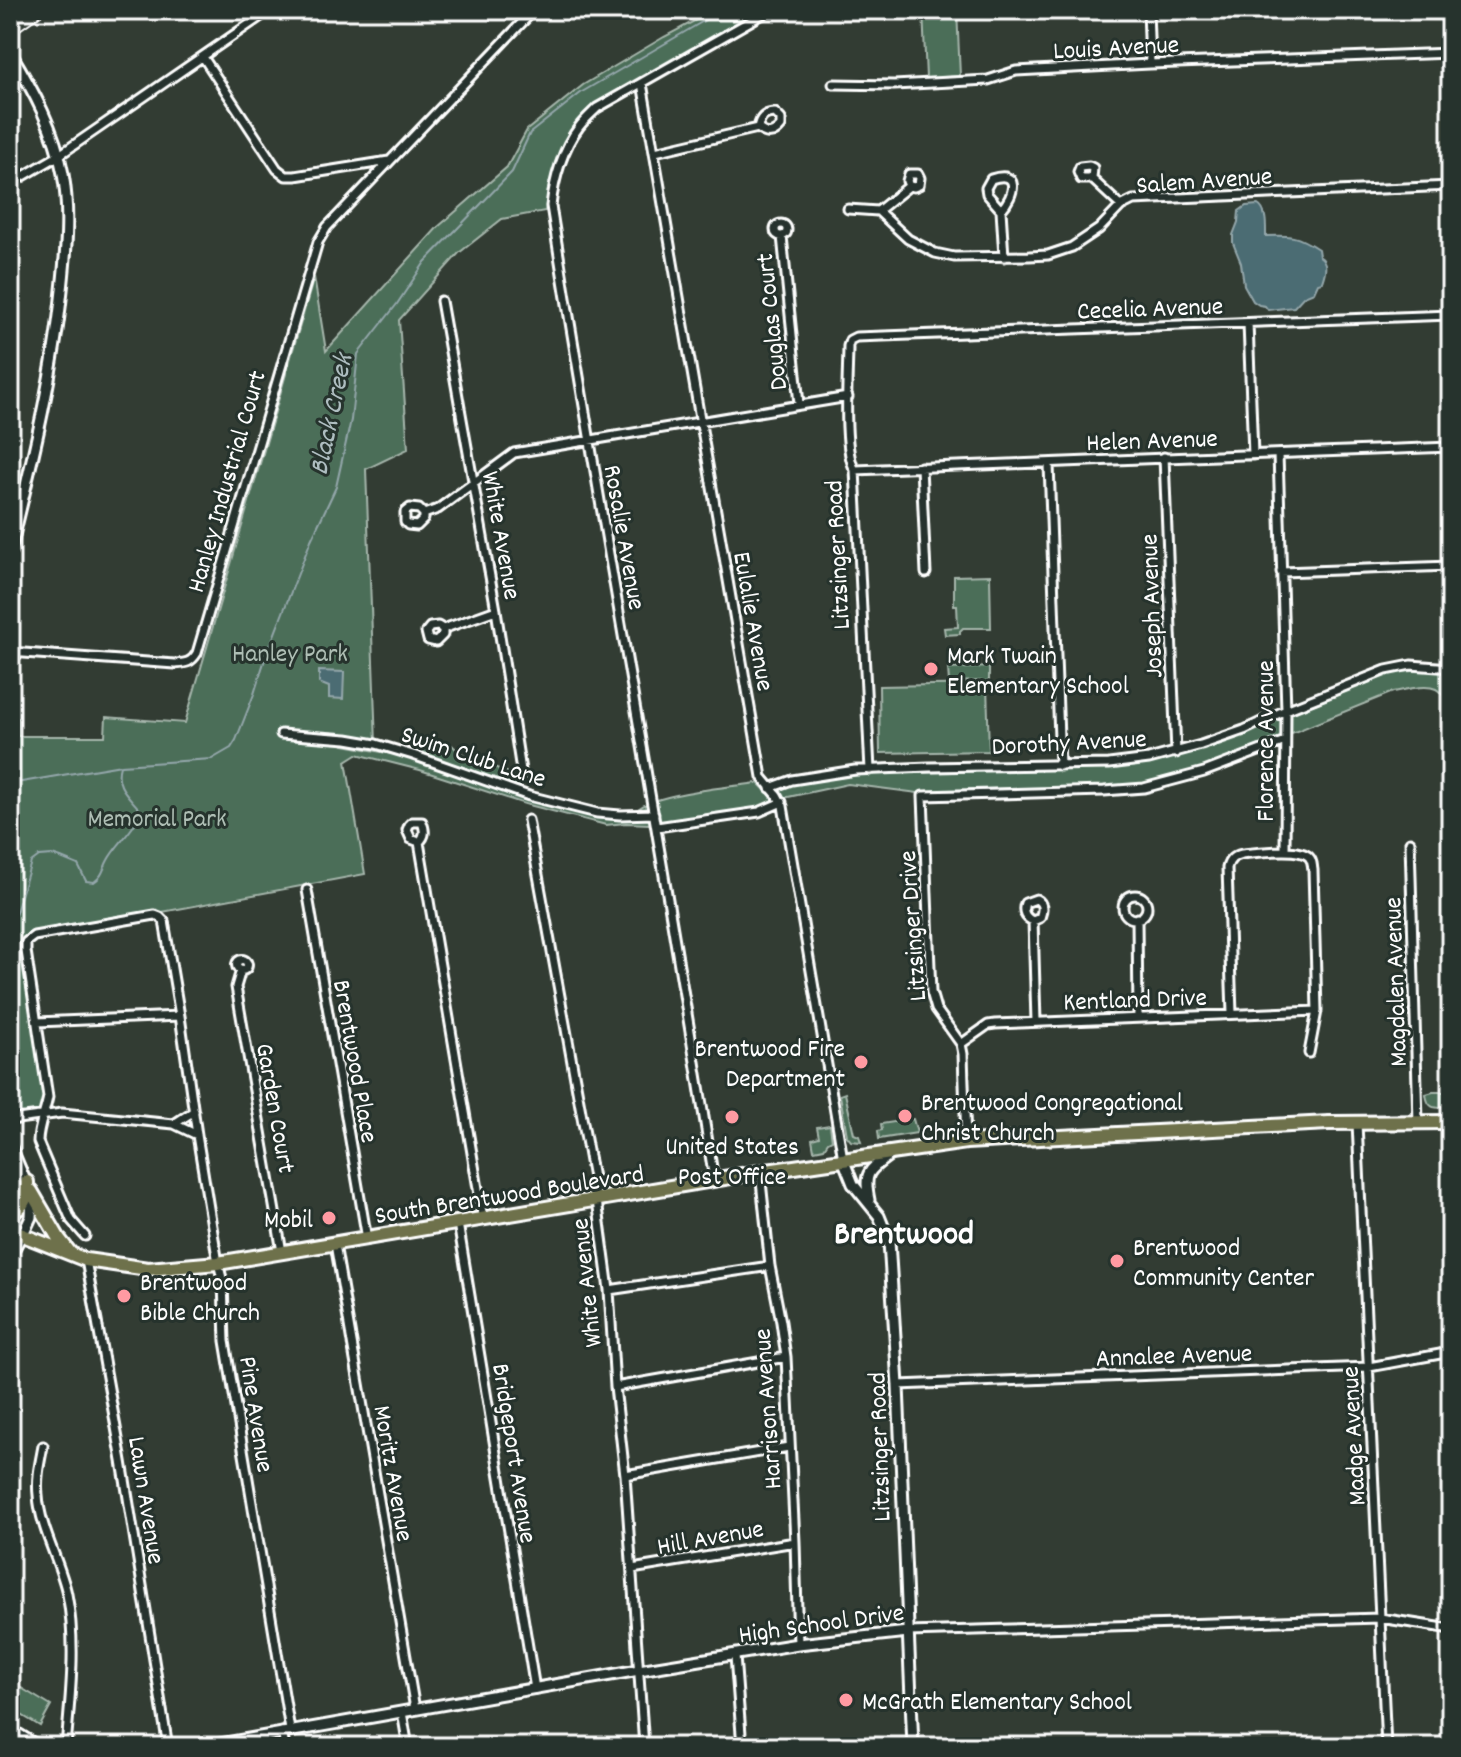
<svg xmlns="http://www.w3.org/2000/svg" width="1461" height="1757" font-family="Dekko,sans-serif">
<style>
.green{fill:#4c6e59;stroke:#a6b6ac;stroke-width:2}
.water{fill:#4c6c73;stroke:#94a7ab;stroke-width:2}
.lines{fill:none;stroke-linecap:round;stroke-linejoin:round}
.stream{stroke:#94a7ab;stroke-width:2}
.minor-casing{stroke:#fff;stroke-width:13}
.tertiary-casing{stroke:#fff;stroke-width:15}
.primary-casing{stroke:#fff;stroke-width:18}
.minor{stroke:#26332d;stroke-width:7}
.tertiary{stroke:#26332d;stroke-width:9}
.primary{stroke:#6e714b;stroke-width:12}
.tram{stroke:#fff;stroke-width:2}
.poi-dot{fill:#ff9aa2;stroke:#26332d;stroke-width:3}
.labels{text-anchor:middle;stroke-width:6;stroke-linejoin:round;paint-order:stroke}
.street-label{font-size:26px;fill:#fff;stroke:#26332d}
.park-label{font-size:26px;fill:#aebeb4;stroke:#26332d}
.poi-label{font-size:26px;fill:#fff;stroke:#26332d;text-anchor:start}
.water-label{font-size:28px;font-style:italic;fill:#aebdc0;stroke:#26332d}
.district-label{font-size:34px;font-weight:bold;fill:#fff;stroke:#26332d}
</style>
<rect width="100%" height="100%" fill="#323c33"/>
<filter id="ink" filterUnits="userSpaceOnUse"><feTurbulence type="fractalNoise" baseFrequency=".0125" numOctaves="2"/><feDisplacementMap in="SourceGraphic" scale="16" xChannelSelector="R" yChannelSelector="G"/><feConvolveMatrix kernelMatrix="1 2 1 2 8 2 1 2 1" color-interpolation-filters="sRGB"/></filter>
<g filter="url(#ink)">
<path class="green" d="M 715,10 L 761,10 L 596,104 L 571,132 L 560,153 L 549,185 L 545,211 L 502,219 L 459,253 L 399,320 L 408,449 L 366,469 L 376,744 L 343,740 L 344,745 L 392,754 L 452,745 L 460,753 L 516,776 L 523,793 C 560,801 599,816 636,811 C 650,794 733,786 758,783 L 767,792 L 800,782 L 870,774 L 1114,768 L 1161,761 L 1218,743 L 1391,673 L 1423,670 L 1434,670 L 1451,675 L 1451,704 C 1445,700 1442,692 1436,689 C 1425,684 1405,690 1393,692 L 1208,767 L 1152,783 L 1121,787 L 918,793 L 848,784 L 770,801 L 766,806 L 760,809 L 650,824 L 626,823 L 606,825 L 525,804 L 420,770 L 357,754 L 346,761 L 365,874 L 34,936 L 28,939 L 48,1097 L 45,1114 L 10,1120 L 10,718 L 18,718 L 18,736 L 105,736 L 106,717 L 185,723 L 314,277 L 326,351 L 438,227 L 507,167 L 527,130 L 583,85 L 664,37 Z
M 923,10 L 957,10 L 960,76 L 926,78 Z
M 990,575 L 991,628 L 963,628 L 960,631 L 960,634 L 945,635 L 944,628 L 958,627 L 957,605 L 954,605 L 954,576 Z
M 989,667 L 989,681 L 949,682 L 948,669 Z
M 987,684 L 989,751 L 880,753 L 879,686 Z
M 1433,1092 L 1448,1092 L 1449,1108 C 1435,1108 1428,1110 1426,1094 Z
M 845,1093 L 854,1134 L 859,1136 L 861,1142 L 851,1141 L 847,1136 L 840,1095 Z
M 913,1119 L 917,1133 L 879,1139 L 878,1131 L 882,1130 L 881,1124 Z
M 830,1125 L 832,1140 L 828,1142 L 824,1148 L 814,1150 L 812,1139 L 819,1137 L 817,1127 Z
M 13,1683 L 51,1706 L 40,1726 L 10,1708 L 10,1688 Z"/>
<path class="water" d="M 1258,205 C 1267,210 1266,226 1266,236 C 1290,235 1297,235 1318,249 L 1319,256 C 1329,262 1325,273 1322,282 L 1318,283 L 1314,292 L 1304,296 L 1294,307 L 1268,310 L 1265,306 L 1259,305 L 1253,301 L 1244,285 L 1241,263 L 1233,243 L 1233,235 L 1238,222 L 1239,211 L 1246,206 Z
M 319,671 L 344,672 L 343,699 L 329,698 L 329,687 L 319,683 Z"/>
<g class="lines">
<path class="stream" d="M 10,784 L 121,765 L 212,759 L 231,748 L 236,740 L 254,694 L 265,659 L 311,540 L 336,487 L 351,420 L 358,354 L 397,304 L 425,262 L 512,172 L 530,133 L 582,92 L 707,19 L 725,10
M 10,968 L 13,953 L 15,916 L 31,862 L 39,856 L 52,855 L 61,858 L 78,865 L 86,881 L 94,882 C 103,876 103,869 108,860 C 116,844 139,826 140,810 C 129,796 114,786 120,766
M 10,1087 L 11,1094"/>
<g class="minor-casing">
<path id="minor" d="M 1148,10 L 1150,64
M 203,57 L 277,169 L 286,176 L 295,176 L 389,161
M 642,83 L 762,777 L 777,795 L 783,806 L 843,1159
M 833,84 L 894,85 L 988,80 L 1016,71 L 1150,64 L 1451,53
M 655,152 L 758,128 C 760,117 765,113 775,113 L 781,119 L 781,126 C 774,135 766,136 758,128
M 1092,179 L 1081,179 L 1078,172 L 1080,167 L 1089,166 L 1093,168 L 1092,179 L 1121,206
M 10,184 L 58,156 L 270,10
M 848,209 L 878,211 L 908,239 L 935,253 L 954,257 L 1029,256 L 1048,255 L 1072,247 L 1099,229 L 1121,206 L 1133,200 L 1451,186
M 1001,210 C 1015,195 1021,169 991,179 L 986,188 L 987,194 L 1001,210 L 1004,257
M 878,211 L 909,186 L 907,181 L 909,174 L 918,174 L 920,178 L 919,185 L 914,187 L 909,186
M775 230a6 6 0 1 1 12 0a6 6 0 1 1-12 0Z
M 782,236 L 799,404
M 441,301 L 496,610 L 522,777
M 1248,323 L 1253,455
M 1278,454 L 1286,710 L 1285,851
M 1164,457 L 1176,753
M 1049,464 L 1060,766
M 921,467 L 926,573
M 855,470 L 1451,447
M 424,514 L 419,509 L 410,508 L 405,512 L 405,522 L 408,525 L 417,526 L 424,519 L 424,514 L 438,509 L 514,453 L 848,397
M 1281,572 L 1451,566
M 443,629 L 438,626 L 430,627 L 426,632 L 428,640 L 436,642 L 443,635 L 443,629 L 496,610
M 10,652 L 175,664 C 186,663 191,663 197,653 L 318,242 L 327,227 L 534,10
M 281,734 L 347,739 L 376,744 L 413,755 L 529,796 L 597,813 L 620,815 L 654,814
M 870,770 L 855,470 C 842,449 848,375 848,346 L 850,340 L 856,337 L 1451,315
M 770,788 L 792,780 L 855,770 L 929,767 L 1109,764 L 1149,759 L 1201,745 L 1244,730 L 1286,710 L 1386,670 L 1411,665 L 1451,668
M 528,820 L 597,1200 L 609,1290 L 615,1387 L 625,1475 L 644,1747
M 657,827 L 759,812 L 782,802
M 419,842 C 426,836 425,830 422,822 L 412,822 L 409,825 L 407,830 L 411,839 L 419,842 L 483,1218
M 1410,842 L 1418,1122
M 307,890 L 367,1239
M1123 907a12 12 0 1 1 24 0a12 12 0 1 1-24 0Z
M 1137,918 L 1138,1017
M 1033,921 C 1025,918 1022,911 1025,903 L 1036,899 C 1044,903 1043,910 1040,918 L 1033,921 L 1036,1022
M236.5 965a5.5 5.5 0 1 1 11 0a5.5 5.5 0 1 1-11 0Z
M 241,970 L 236,987 L 282,1252
M 1232,1014 L 1227,868 C 1229,859 1234,856 1242,854 C 1256,853 1299,846 1309,857 C 1313,861 1312,865 1313,870 L 1317,1011 L 1309,1053
M 37,1022 L 180,1016
M 961,1044 L 988,1025 L 995,1024 L 1317,1011
M 10,1120 L 62,1113 L 174,1124 L 197,1135
M 1357,1123 L 1386,1747
M 174,1124 L 194,1111
M 966,1142 L 963,1054 L 961,1044 L 936,1009 L 931,992 L 923,796 L 1104,791 L 1144,788 L 1204,772 L 1285,741
M 760,1172 L 770,1266 L 781,1322 L 786,1357 L 795,1542 L 798,1644
M 714,1180 C 663,855 603,531 551,206 C 554,179 563,148 579,127 C 584,120 591,114 597,108 L 770,10
M 458,1223 L 535,1689
M 85,1236 L 71,1220 L 38,1142 C 38,1127 45,1113 48,1097 L 26,951 L 26,942 L 34,936 L 155,915 L 160,917 L 164,921 L 180,1016 L 197,1135 L 218,1263 L 223,1282 L 225,1341 L 290,1730
M 335,1244 L 415,1709
M 10,1258 L 22,1236
M 86,1260 L 122,1461 L 168,1747
M 609,1290 L 770,1266
M 898,1385 L 1369,1367 L 1451,1352
M 615,1387 L 786,1357
M 43,1446 C 40,1462 36,1478 38,1495 C 40,1529 60,1561 67,1594 C 77,1644 70,1697 66,1747
M 625,1475 L 789,1447
M 632,1569 L 795,1542
M 908,1632 L 1380,1618 L 1451,1629
M 735,1656 L 742,1747
M 402,1712 L 408,1747
M 282,1732 L 285,1747"/>
</g>
<g class="tertiary-casing">
<path id="tertiary" d="M 10,52 C 33,90 55,130 63,174 C 70,212 66,252 62,290 C 53,378 31,465 10,552
M 10,1145 L 32,1197 L 31,1217 L 22,1236
M 843,1159 L 853,1184 L 879,1216 L 889,1241 L 898,1385 L 913,1747
M 869,1200 C 863,1172 869,1170 891,1154
M 10,1729 L 39,1747
M 203,1747 L 639,1670 L 798,1644 L 908,1632"/>
</g>
<g class="primary-casing">
<path id="primary" d="M 31,1191 L 59,1239 L 70,1253
M 10,1213 C 25,1207 27,1197 27,1182
M 10,1230 L 86,1260 L 148,1269 L 218,1263 L 760,1172 L 966,1142 L 1329,1123 L 1451,1122"/>
</g>
<use href="#minor" class="minor"/>
<use href="#tertiary" class="tertiary"/>
<use href="#primary" class="primary"/>
<path class="tram" d="M 10,37 L 48,10"/>
</g>
</g>
<g class="poi-dot">
<circle cx="931" cy="669" r="8"/>
<circle cx="861" cy="1062" r="8"/>
<circle cx="905" cy="1116" r="8"/>
<circle cx="732" cy="1117" r="8"/>
<circle cx="329" cy="1218" r="8"/>
<circle cx="1117" cy="1261" r="8"/>
<circle cx="124" cy="1296" r="8"/>
<circle cx="846" cy="1700" r="8"/>
</g>
<g class="labels">
<g class="street-label">
<text transform="translate(1116 46) rotate(-3)" y="9">Louis Avenue</text>
<text transform="translate(1204 179) rotate(-4)" y="9">Salem Avenue</text>
<text transform="translate(1150 307) rotate(-2)" y="9">Cecelia Avenue</text>
<text transform="translate(770 322) rotate(-96)" y="9">Douglas Court</text>
<text transform="translate(1152 439) rotate(-2)" y="9">Helen Avenue</text>
<text transform="translate(225 481) rotate(-74)" y="9">Hanley Industrial Court</text>
<text transform="translate(503 535) rotate(80)" y="9">White Avenue</text>
<text transform="translate(626 537) rotate(80)" y="9">Rosalie Avenue</text>
<text transform="translate(836 555) rotate(-93)" y="9">Litzsinger Road</text>
<text transform="translate(1150 606) rotate(-92)" y="9">Joseph Avenue</text>
<text transform="translate(755 621) rotate(80)" y="9">Eulalie Avenue</text>
<text transform="translate(1069 741) rotate(-3)" y="9">Dorothy Avenue</text>
<text transform="translate(1264 741) rotate(-90)" y="9">Florence Avenue</text>
<text transform="translate(474 755) rotate(18)" y="9">Swim Club Lane</text>
<text transform="translate(911 926) rotate(-94)" y="9">Litzsinger Drive</text>
<text transform="translate(1394 982) rotate(-92)" y="9">Magdalen Avenue</text>
<text transform="translate(1135 998) rotate(-2)" y="9">Kentland Drive</text>
<text transform="translate(357 1061) rotate(80)" y="9">Brentwood Place</text>
<text transform="translate(277 1108) rotate(80)" y="9">Garden Court</text>
<text transform="translate(509 1193) rotate(-9)" y="9">South Brentwood Boulevard</text>
<text transform="translate(585 1283) rotate(-96)" y="9">White Avenue</text>
<text transform="translate(1174 1354) rotate(-2)" y="9">Annalee Avenue</text>
<text transform="translate(766 1409) rotate(-94)" y="9">Harrison Avenue</text>
<text transform="translate(258 1414) rotate(81)" y="9">Pine Avenue</text>
<text transform="translate(1352 1436) rotate(-93)" y="9">Madge Avenue</text>
<text transform="translate(878 1447) rotate(-92)" y="9">Litzsinger Road</text>
<text transform="translate(516 1453) rotate(81)" y="9">Bridgeport Avenue</text>
<text transform="translate(395 1473) rotate(80)" y="9">Moritz Avenue</text>
<text transform="translate(148 1500) rotate(81)" y="9">Lawn Avenue</text>
<text transform="translate(710 1536) rotate(-10)" y="9">Hill Avenue</text>
<text transform="translate(821 1622) rotate(-8)" y="9">High School Drive</text>
</g>
<g class="park-label">
<text x="290" y="661">Hanley Park</text>
<text x="157" y="826">Memorial Park</text>
</g>
<g class="poi-label">
<text x="947" y="663">Mark Twain<tspan x="947" dy="30">Elementary School</tspan></text>
<text x="845" y="1056" text-anchor="end">Brentwood Fire<tspan x="845" dy="30">Department</tspan></text>
<text x="921" y="1110">Brentwood Congregational<tspan x="921" dy="30">Christ Church</tspan></text>
<text x="732" y="1154" text-anchor="middle">United States<tspan x="732" dy="30">Post Office</tspan></text>
<text x="313" y="1227" text-anchor="end">Mobil</text>
<text x="1133" y="1255">Brentwood<tspan x="1133" dy="30">Community Center</tspan></text>
<text x="140" y="1290">Brentwood<tspan x="140" dy="30">Bible Church</tspan></text>
<text x="862" y="1709">McGrath Elementary School</text>
</g>
<g class="water-label">
<text transform="translate(329 414) rotate(-78)" y="10">Black Creek</text>
</g>
<g class="district-label">
<text x="904" y="1243">Brentwood</text>
</g>
</g>
<rect width="1461" height="1757" fill="none" stroke="#26332d" stroke-width="40"/>
<rect x="20" y="20" width="1421" height="1717" fill="none" stroke="#fff" stroke-width="3" filter="url(#ink)"/>
</svg>
